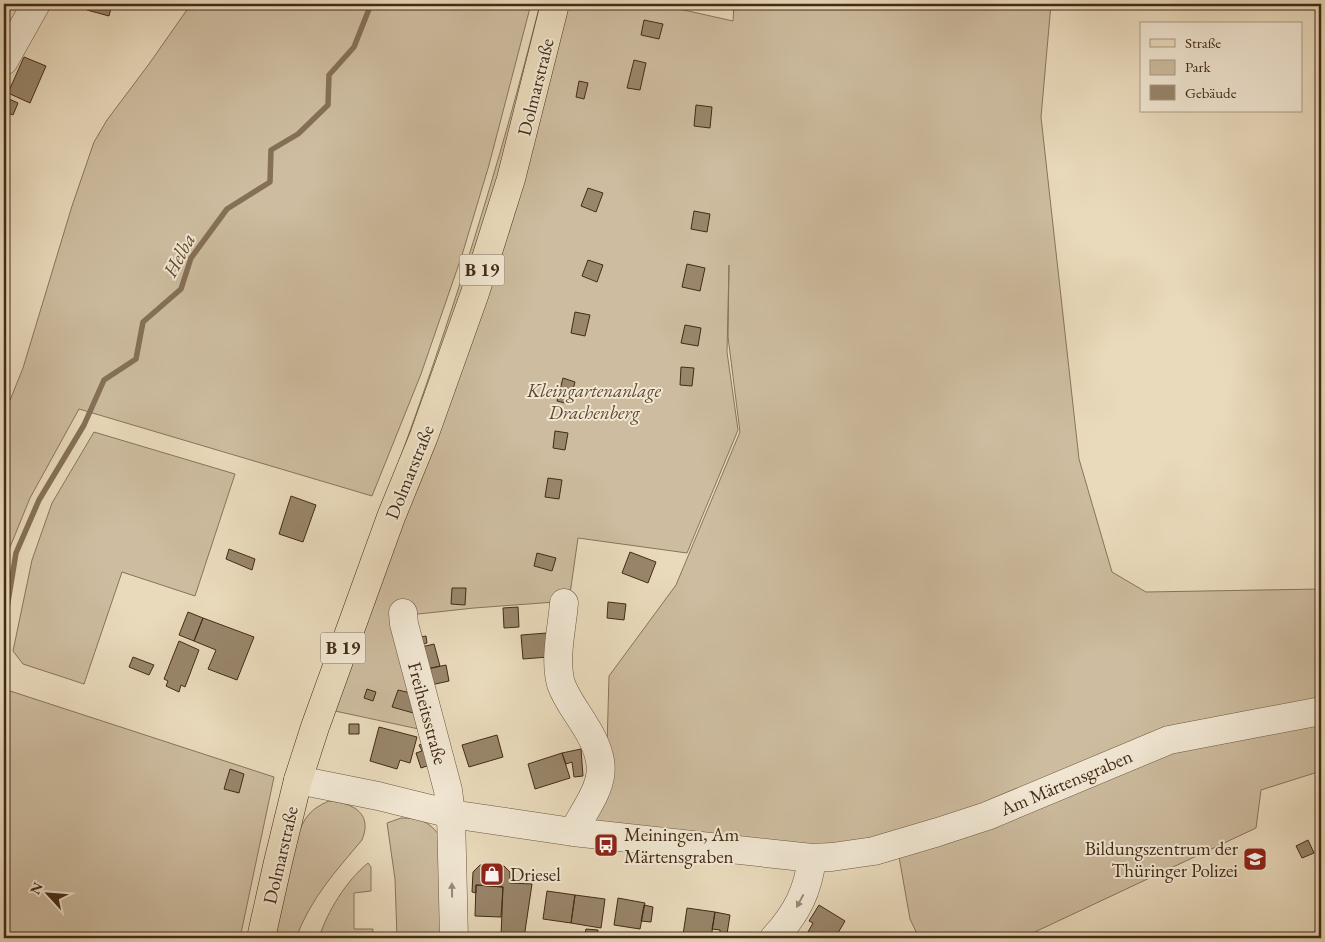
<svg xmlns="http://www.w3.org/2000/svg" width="1325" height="942" font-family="'EB Garamond',serif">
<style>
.green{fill:#cdbc9f;stroke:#88745a}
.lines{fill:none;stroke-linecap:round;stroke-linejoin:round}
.stream{stroke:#857057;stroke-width:5.5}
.building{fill:#99866b;stroke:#432b15}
.minor-casing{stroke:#6c573e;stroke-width:29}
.major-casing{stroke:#432b15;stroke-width:29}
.minor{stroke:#f1e7d3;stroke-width:28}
.major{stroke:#e9dabb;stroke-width:28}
.oneway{fill:#9a8974}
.labels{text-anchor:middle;stroke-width:4;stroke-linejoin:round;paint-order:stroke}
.shield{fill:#f1e7d3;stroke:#77634e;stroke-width:1}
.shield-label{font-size:18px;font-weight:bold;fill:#432b15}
.street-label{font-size:19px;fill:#432b15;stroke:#f1e7d3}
.park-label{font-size:19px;font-style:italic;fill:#5f4831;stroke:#f1e7d3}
.poi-label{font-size:19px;fill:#432b15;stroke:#f1e7d3;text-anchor:start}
.water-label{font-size:20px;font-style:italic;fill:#5e4830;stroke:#f1e7d3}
</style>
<rect width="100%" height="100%" fill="#e9dabb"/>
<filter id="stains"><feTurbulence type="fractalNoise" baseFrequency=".004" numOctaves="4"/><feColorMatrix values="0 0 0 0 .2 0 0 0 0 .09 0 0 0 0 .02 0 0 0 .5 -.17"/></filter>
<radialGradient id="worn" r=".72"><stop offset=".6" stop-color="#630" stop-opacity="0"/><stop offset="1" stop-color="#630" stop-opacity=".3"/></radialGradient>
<path class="green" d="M 191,4 L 531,4 L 489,165 L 462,255 L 421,374 L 372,496 L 79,409 L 30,498 L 6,557 L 4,572 L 4,415 L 23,368 L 72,206 L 94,142 L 107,120 L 149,64 Z
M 540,4 L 547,4 L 517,121 L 444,358 L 394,475 C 451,320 500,164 540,4 Z
M 563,4 L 657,4 L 733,21 L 734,4 L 1051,4 L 1041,117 L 1079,459 L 1112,572 L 1146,592 L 1321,589 L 1321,771 L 1261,790 L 1256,828 L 1022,938 L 919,938 L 910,919 L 895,834 L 817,850 L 599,829 L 590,819 L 606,782 L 609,676 L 676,585 L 740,432 L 728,337 L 729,265 L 727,352 L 738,430 L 687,553 L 578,538 L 569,601 L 474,608 L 400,616 L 428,731 L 335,711 Z
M 94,432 L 235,474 L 195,596 L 122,572 L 84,684 L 23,664 L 13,651 L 32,560 L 52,503 Z
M 4,689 L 274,777 L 240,938 L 4,938 Z
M 329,801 C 353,803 373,813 362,840 C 335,872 311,898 296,938 L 274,938 L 297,837 C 304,818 310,809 329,801 Z
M 401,818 C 422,818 431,822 443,841 L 446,938 L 397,938 L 395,879 L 387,823 Z
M 368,863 L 371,867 L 371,891 L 354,893 L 354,929 L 373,929 L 372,938 L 319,938 C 327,912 346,881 368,863 Z"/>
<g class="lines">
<path class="stream" d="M 4,626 L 16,553 L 39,500 L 84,425 L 104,380 L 136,359 L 143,322 L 181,289 L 191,258 L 227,209 L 270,182 L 271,150 L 298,134 L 328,105 L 329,75 L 354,47 L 371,4"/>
</g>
<path class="building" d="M 54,4 L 69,4 L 68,7 Z
M 89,4 L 112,4 L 109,16 L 87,10 Z
M 644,20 L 663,24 L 659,39 L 641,35 Z
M 24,57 L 46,66 L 30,103 L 8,93 Z
M 634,60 L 646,63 L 640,90 L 627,88 Z
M 579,81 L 588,83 L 584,99 L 576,97 Z
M 7,98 L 18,103 L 13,115 L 4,111 L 4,106 Z
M 696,105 L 712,107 L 710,128 L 694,126 Z
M 588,188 L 603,193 L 596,212 L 581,206 Z
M 694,211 L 710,214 L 707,232 L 691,229 Z
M 588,260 L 603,265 L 597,282 L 582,276 Z
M 687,264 L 705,268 L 700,291 L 682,287 Z
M 575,312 L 590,315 L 585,336 L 571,333 Z
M 685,325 L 701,328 L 698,346 L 681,343 Z
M 681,367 L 694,368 L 692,386 L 680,385 Z
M 563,378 L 575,382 L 569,404 L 557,401 Z
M 555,431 L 568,433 L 565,450 L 553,448 Z
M 548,478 L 562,480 L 559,499 L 545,497 Z
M 291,496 L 316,505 L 303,542 L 279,534 Z
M 229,549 L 255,559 L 252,570 L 226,559 Z
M 630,552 L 656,562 L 648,583 L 622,573 Z
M 537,553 L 556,558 L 552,571 L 534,566 Z
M 452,588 L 466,588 L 465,605 L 451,604 Z
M 608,602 L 626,604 L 624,620 L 607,618 Z
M 518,607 L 519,627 L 504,628 L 503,608 Z
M 188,612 L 203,618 L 194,641 L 179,635 Z
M 203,618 L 254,637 L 237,680 L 208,669 L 216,650 L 194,641 Z
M 547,633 L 548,657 L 523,659 L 521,635 Z
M 426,636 L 427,643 L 415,646 L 420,637 Z
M 179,641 L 199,650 L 185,687 L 181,685 L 179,692 L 166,686 L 168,681 L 164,679 Z
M 434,644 L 440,666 L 427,669 L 417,648 Z
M 133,657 L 154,665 L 149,675 L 129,667 Z
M 446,665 L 449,681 L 431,685 L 427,669 Z
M 367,689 L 376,692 L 373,701 L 364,698 Z
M 398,690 L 415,694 L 417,714 L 392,707 Z
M 349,724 L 359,724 L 359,734 L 349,734 Z
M 379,727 L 417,737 L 410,763 L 400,760 L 397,769 L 370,761 Z
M 497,735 L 503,757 L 469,767 L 462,745 Z
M 426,743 L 433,764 L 421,768 L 416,753 L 422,751 L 419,745 Z
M 581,749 L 583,776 L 574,777 L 572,762 L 566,764 L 562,753 Z
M 562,753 L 570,778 L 535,789 L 528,764 Z
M 230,769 L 244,774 L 239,793 L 224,789 Z
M 1308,840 L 1314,853 L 1302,858 L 1296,846 Z
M 480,865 L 504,866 L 510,872 L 510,883 L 532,884 L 524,938 L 501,937 L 503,887 L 476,885 L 476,893 L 472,892 L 473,872 Z
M 476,885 L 503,887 L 501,917 L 475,916 Z
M 547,891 L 575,895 L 571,923 L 543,919 Z
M 575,895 L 605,899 L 601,928 L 571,923 Z
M 618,898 L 645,903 L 640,929 L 614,925 Z
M 644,905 L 653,907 L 651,922 L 641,921 Z
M 819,905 L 845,921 L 835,938 L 819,938 L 808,932 L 813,923 L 809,921 Z
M 687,908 L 715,912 L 711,938 L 683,935 Z
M 715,912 L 730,915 L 727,934 L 720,933 L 720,930 L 712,929 Z
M 586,929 L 598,930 L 597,938 L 584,938 Z"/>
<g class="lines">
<g class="minor-casing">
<path id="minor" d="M 4,61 L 36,4
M 564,603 C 562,629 554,658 561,684 C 566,698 576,711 584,724 C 615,772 598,787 573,832
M 403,613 L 404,624 L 448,790 L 451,814 L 454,938
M 298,780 L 378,796 L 451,814 L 573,832 L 812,858 L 832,857 L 874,851 L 938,832 L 987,816 L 1169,740 L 1321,711
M 774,938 C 797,913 808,891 812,858"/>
</g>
<g class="major-casing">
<path id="major" d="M 261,938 L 278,862 L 298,780 L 315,727 L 391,517 L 424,436 L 475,293 L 511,179 L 555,4"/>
</g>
<use href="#minor" class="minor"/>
<use href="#major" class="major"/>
</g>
<defs><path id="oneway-solid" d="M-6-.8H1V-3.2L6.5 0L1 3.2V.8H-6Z" transform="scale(1.25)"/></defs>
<g class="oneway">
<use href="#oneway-solid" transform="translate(452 890) rotate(-91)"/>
<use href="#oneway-solid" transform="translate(800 901) rotate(118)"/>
</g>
<defs>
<g id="bus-square" transform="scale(1.25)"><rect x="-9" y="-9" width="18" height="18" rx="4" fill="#8f2418" stroke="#f1e7d3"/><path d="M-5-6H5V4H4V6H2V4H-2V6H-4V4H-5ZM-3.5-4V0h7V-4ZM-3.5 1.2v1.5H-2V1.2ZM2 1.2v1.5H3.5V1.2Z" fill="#fff"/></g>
<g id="school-square" transform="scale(1.25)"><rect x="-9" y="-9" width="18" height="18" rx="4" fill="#8f2418" stroke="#f1e7d3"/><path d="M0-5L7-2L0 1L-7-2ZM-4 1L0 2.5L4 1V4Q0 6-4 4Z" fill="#fff"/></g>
<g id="shop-square" transform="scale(1.25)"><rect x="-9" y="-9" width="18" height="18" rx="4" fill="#8f2418" stroke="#f1e7d3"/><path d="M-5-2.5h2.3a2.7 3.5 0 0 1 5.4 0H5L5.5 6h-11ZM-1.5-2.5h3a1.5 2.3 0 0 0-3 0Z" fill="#fff"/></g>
</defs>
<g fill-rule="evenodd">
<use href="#bus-square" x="606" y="845"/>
<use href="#school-square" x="1255" y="859"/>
<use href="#shop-square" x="492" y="874"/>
</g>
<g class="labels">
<g class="shield">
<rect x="459.5" y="254.5" width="45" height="31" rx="4"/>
<rect x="320.5" y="632.5" width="45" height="31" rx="4"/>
</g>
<g class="shield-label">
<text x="482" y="276">B 19</text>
<text x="343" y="654">B 19</text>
</g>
<g class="street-label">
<text transform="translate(535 87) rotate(-76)" y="7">Dolmarstraße</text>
<text transform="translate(409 472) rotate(-68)" y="7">Dolmarstraße</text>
<text transform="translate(428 713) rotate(75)" y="7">Freiheitsstraße</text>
<text transform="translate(1066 782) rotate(-23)" y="7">Am Märtensgraben</text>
<text transform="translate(280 855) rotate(-77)" y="7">Dolmarstraße</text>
</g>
<g class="park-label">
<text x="594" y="397">Kleingartenanlage<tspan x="594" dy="22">Drachenberg</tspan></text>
</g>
<g class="poi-label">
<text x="624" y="841">Meiningen, Am<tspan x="624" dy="22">Märtensgraben</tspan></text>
<text x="1238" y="855" text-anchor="end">Bildungszentrum der<tspan x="1238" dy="22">Thüringer Polizei</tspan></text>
<text x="510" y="881">Driesel</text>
</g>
<g class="water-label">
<text transform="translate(179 255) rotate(-62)" y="7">Helba</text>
</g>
</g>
<rect width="1325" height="942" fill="none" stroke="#e9dabb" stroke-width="20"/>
<rect x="5" y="5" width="1315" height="932" fill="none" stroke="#432b15" stroke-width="2.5"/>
<rect x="10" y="10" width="1305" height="922" fill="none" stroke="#432b15"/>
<rect x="1140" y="22" width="162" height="90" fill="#f1e7d3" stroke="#ab9c87"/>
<rect x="1150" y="39" width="25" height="8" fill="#e9dabb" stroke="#ab9c87"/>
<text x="1185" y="48" font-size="15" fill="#432b15">Straße</text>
<rect x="1150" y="60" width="25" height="15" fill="#cdbc9f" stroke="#ab9c87"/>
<text x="1185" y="72" font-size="15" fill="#432b15">Park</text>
<rect x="1150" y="85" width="25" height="15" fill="#99866b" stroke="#ab9c87"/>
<text x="1185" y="98" font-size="15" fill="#432b15">Gebäude</text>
<g transform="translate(48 894) rotate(296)" stroke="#f1e7d3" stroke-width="4" paint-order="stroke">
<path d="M0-4L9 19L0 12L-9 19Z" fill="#432b15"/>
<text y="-8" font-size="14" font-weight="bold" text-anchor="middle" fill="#432b15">N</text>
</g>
<rect width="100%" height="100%" filter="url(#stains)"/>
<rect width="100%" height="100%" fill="url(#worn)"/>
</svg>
